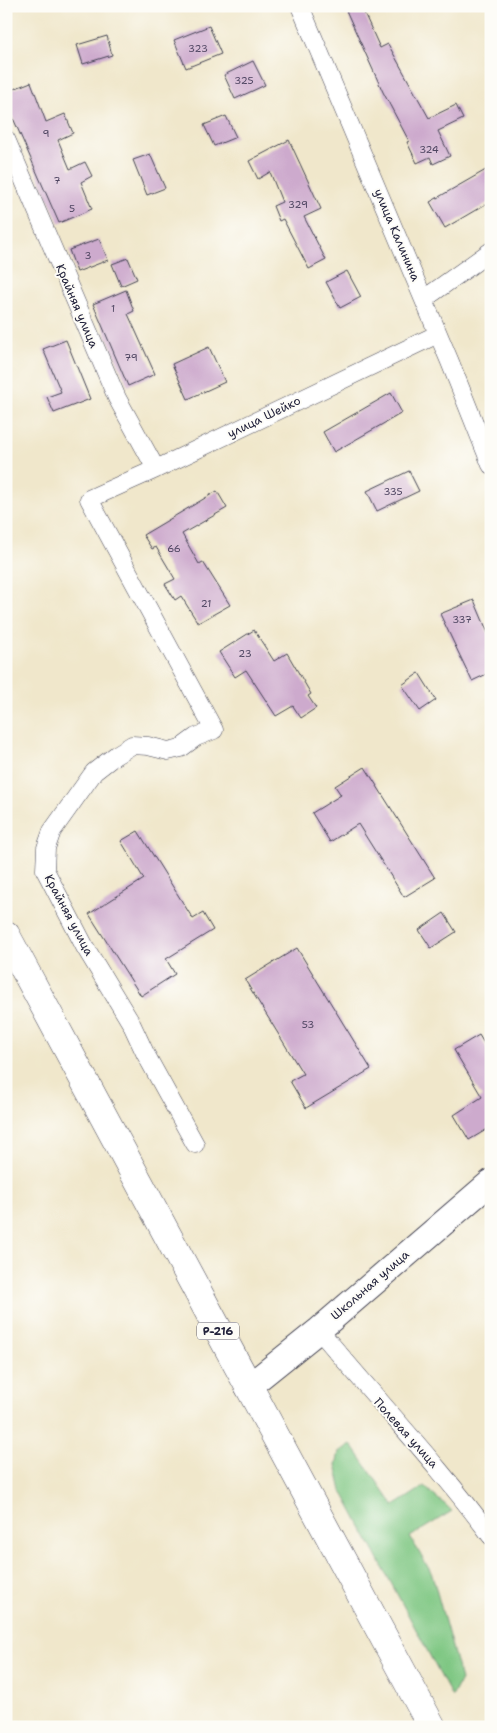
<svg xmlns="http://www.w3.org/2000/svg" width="497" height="1733" font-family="'Shantell Sans',sans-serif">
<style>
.green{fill:#7fc783;stroke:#50745f}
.building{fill:#cdaacd}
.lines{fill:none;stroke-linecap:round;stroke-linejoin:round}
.street-casing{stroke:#414051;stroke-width:19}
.secondary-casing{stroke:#414051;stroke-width:27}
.highway-casing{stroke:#414051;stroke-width:29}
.street{stroke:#fff;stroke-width:18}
.secondary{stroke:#fff;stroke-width:25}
.highway{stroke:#fff;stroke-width:28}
.labels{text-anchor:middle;stroke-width:4;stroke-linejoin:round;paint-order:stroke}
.number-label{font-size:10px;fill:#4d4460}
.shield{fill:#fdfcf7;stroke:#646373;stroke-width:1}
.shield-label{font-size:11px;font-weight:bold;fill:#22223b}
.street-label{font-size:12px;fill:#22223b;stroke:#fdfcf7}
</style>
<rect width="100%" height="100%" fill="#fdfcf7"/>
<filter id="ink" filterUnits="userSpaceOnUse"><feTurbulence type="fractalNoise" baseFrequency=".02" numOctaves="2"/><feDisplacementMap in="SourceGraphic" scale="10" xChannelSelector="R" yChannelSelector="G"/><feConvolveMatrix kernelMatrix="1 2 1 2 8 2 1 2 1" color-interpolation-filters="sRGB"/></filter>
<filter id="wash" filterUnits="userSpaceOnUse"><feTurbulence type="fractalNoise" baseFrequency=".0096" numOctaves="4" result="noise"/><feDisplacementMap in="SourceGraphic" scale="20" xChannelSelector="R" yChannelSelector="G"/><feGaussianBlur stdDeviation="1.12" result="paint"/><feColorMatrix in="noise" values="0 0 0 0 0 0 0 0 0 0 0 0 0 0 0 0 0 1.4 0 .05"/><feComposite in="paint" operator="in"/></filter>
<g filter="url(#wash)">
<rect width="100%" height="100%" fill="#f0e7cb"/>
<path class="green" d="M 351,1444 L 394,1506 L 425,1486 C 433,1497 443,1501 452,1511 L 410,1537 L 432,1574 L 461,1680 L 452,1697 L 342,1491 L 336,1465 L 339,1452 Z"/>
<g id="blocks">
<path class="building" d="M 344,6 L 361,6 L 380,48 L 388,44 L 429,118 L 456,105 L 463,119 L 438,131 L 450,156 L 433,164 L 430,157 L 417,163 L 407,142 L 409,141 L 383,92 Z
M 209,26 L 221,54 L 186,68 L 174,40 Z
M 107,36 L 112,55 L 83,64 L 77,45 Z
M 253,61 L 265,85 L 235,99 L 224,75 Z
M 31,82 L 46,122 L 65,114 L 73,133 L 58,140 L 70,169 L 85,162 L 92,176 L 81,182 L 92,209 L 59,223 L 6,102 L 6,92 Z
M 226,116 L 236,137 L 214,146 L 204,125 Z
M 289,140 L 321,209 L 304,217 L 326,260 L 309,269 L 283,219 L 279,221 L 273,206 L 282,202 L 270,172 L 258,179 L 249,161 Z
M 150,154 L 165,188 L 147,195 L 133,160 Z
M 491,167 L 491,201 L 445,228 L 430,202 Z
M 99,239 L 108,260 L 77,272 L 69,250 Z
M 128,258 L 137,279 L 121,286 L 112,264 Z
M 347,271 L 361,297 L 340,308 L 326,282 Z
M 126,290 L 134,311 L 128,314 L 155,374 L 128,386 L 93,304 Z
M 66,340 L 90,399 L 54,413 L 47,397 L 61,392 L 43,349 Z
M 209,347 L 225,382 L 188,399 L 172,364 Z
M 391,393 L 402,413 L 334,452 L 323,432 Z
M 409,471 L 419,491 L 377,511 L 367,491 Z
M 217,491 L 227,508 L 182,534 L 199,564 L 203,562 L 230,605 L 198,623 L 181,596 L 175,600 L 165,584 L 175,579 L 156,547 L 152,549 L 143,535 Z
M 474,600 L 491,640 L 491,672 L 472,681 L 440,614 Z
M 254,630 L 274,661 L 287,653 L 311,694 L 308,696 L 316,708 L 301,718 L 293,706 L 276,716 L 246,670 L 235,677 L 219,652 Z
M 419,673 L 436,700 L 420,711 L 402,685 Z
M 365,767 L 435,878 L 404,897 L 358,824 L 330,842 L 312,813 L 341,795 L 335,786 Z
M 138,831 L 193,919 L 203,913 L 213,930 L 166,959 L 175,974 L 141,996 L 89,914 L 144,879 L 121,841 Z
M 444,913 L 456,932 L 431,948 L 419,930 Z
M 297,948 L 371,1069 L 306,1108 L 290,1081 L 303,1074 L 245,980 Z
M 479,1035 L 491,1055 L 491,1127 L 469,1140 L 454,1115 L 482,1097 L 454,1050 Z"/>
</g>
</g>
<g filter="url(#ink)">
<use href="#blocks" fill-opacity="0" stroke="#414051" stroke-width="1"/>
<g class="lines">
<g class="street-casing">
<path id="street" d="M 300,6 L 450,362 L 491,465
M 6,139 L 117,398 L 156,469
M 424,299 L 491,251
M 195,1144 L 145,1053 L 131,1023 L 85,947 L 45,870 L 46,848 L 52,831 L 94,772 L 116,755 L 132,745 L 148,746 L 168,751 L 181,748 L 196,737 L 214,730 L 89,499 L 156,469 L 438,334
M 319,1330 C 376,1399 438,1464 491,1536"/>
</g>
<g class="secondary-casing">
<path id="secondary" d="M 248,1387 L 319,1330 L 491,1182"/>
</g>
<g class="highway-casing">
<path id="highway" d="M 6,935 L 432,1727"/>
</g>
<use href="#street" class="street"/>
<use href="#secondary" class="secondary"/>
<use href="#highway" class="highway"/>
</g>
</g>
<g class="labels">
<g class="number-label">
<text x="198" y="52">323</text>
<text x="244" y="84">325</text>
<text x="46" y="137">9</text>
<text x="429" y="153">324</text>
<text x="57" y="184">7</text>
<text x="298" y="208">329</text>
<text x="72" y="212">5</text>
<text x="88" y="259">3</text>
<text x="113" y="312">1</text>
<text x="131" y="361">79</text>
<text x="393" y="495">335</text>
<text x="174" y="552">66</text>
<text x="206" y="607">21</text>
<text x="462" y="623">337</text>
<text x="245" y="657">23</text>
<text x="308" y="1028">53</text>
</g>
<rect class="shield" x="197" y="1322.5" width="42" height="17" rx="4"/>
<g class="shield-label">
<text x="218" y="1335">Р-216</text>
</g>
<g class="street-label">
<text transform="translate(397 235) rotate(67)" y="4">улица Калинина</text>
<text transform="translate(77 306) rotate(67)" y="4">Крайняя улица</text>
<text transform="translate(264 417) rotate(-26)" y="4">улица Шейко</text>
<text transform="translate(69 915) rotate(62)" y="4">Крайняя улица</text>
<text transform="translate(370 1285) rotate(-41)" y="4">Школьная улица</text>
<text transform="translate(406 1433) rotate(48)" y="4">Полевая улица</text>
</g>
</g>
<rect width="497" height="1733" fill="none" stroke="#fdfcf7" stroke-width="25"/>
</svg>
